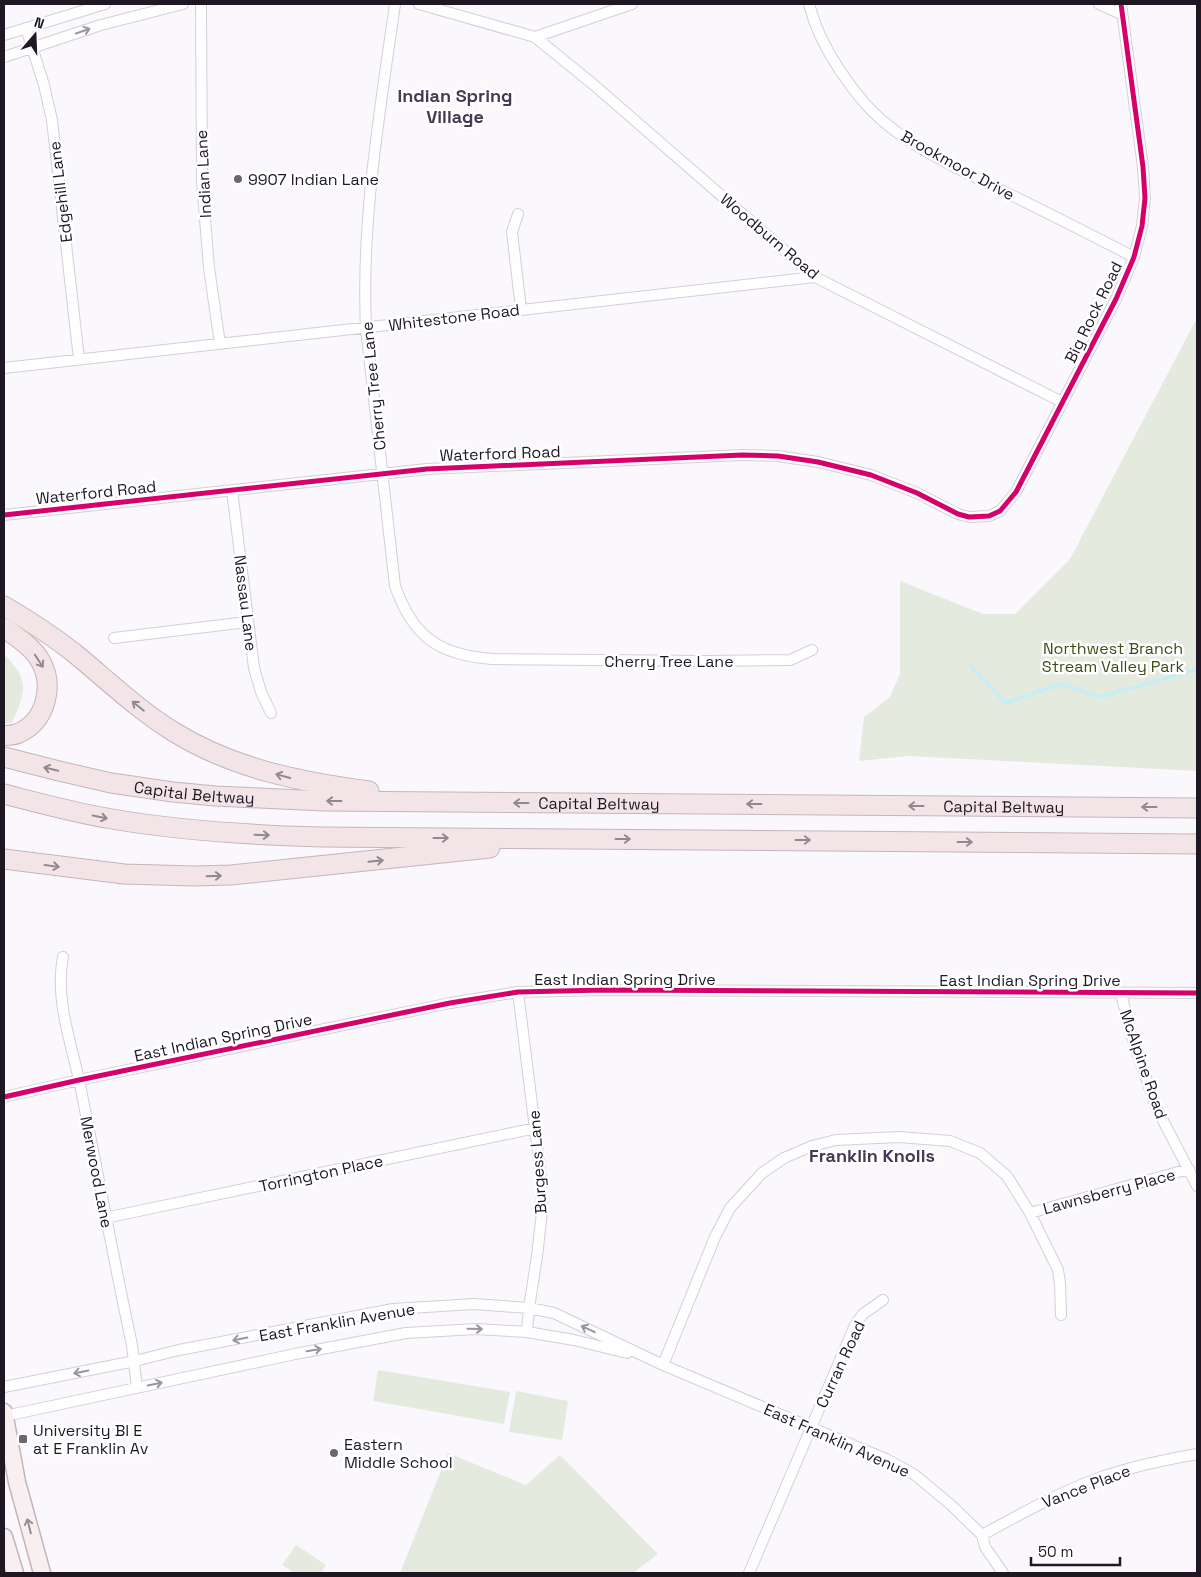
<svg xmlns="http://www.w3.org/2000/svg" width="1201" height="1577" font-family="'Space Grotesk',sans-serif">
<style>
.green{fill:#e5eade}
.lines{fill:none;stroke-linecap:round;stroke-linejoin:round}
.stream{stroke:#caedf3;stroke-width:4}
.street-casing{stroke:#d4cfd7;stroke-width:12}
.primary-casing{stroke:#c4b5ba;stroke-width:19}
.highway-casing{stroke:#c4b5ba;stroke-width:21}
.street{stroke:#fefeff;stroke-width:10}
.primary{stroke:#f7eff0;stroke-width:16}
.highway{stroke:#f2e4e7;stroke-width:19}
.cycleway-casing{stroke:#fff;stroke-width:8}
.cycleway{stroke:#d6006c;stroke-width:5}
.oneway{stroke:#9a969c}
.oneway2{stroke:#93888f}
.oneway3{stroke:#968e94}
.poi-dot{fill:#6c6670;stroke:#fff;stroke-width:2}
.labels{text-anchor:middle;stroke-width:5;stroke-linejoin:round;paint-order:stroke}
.street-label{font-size:16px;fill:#1f1824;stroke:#fff}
.poi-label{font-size:16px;fill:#1f1824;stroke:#fff;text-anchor:start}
.park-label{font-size:16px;fill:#3c4e16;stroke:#fff}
.neighbourhood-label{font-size:18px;font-weight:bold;fill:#473853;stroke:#fff}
</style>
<rect width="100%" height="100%" fill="#faf8fc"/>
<path class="green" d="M 1197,318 L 1197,771 L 909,756 L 859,761 L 864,717 L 890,697 L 900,674 L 900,581 L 983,614 L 1015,614 L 1070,559 Z
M 4,654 C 30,681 26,690 12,723 L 4,724 Z
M 378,1370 L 510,1392 L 504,1424 L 373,1401 Z
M 516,1391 L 568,1401 L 562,1440 L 509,1432 Z
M 448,1453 L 526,1485 L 560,1455 L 658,1554 L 633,1573 L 400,1573 Z
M 296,1545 L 326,1565 L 321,1573 L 294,1573 L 282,1565 Z"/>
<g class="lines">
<path class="stream" d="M 971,666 L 1005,703 L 1061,684 L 1101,697 L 1197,669"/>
<g class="street-casing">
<path id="street" d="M 201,4 L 202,181 L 209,268 L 220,344
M 395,4 C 380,111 361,220 366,328 L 395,586 C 413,637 439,655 492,659 L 707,661 L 790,660 L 812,650
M 419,4 L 535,37 L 632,4
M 809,4 C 815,28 825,48 839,69 C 849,84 859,98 872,111 C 908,147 959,169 1005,192 C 1048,213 1091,235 1134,257
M 1099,4 L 1121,14
M 26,28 L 44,85 L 52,120 L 79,359
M 4,35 L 105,4
M 535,37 L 594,85 L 815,277 L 1062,402
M 4,57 L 101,25 L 183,4
M 518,214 L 512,232 L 521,309
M 4,368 L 815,277
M 232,490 L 254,668 L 261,692 L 271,713
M 4,515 L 427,469 L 742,455 L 778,456 L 818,462 L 871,475 L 917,493 L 958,514 L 969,517 L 989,516 L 1000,511 L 1016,492 L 1116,299 L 1134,257 L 1142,226 L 1145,198 L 1143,167 L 1121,4
M 114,638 L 247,622
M 63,957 C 55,998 70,1039 79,1080 C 97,1168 113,1257 132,1345 L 137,1388
M 518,992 L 541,1177 L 542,1212 L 537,1256 L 529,1308 L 527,1332
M 1121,993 L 1130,1031 L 1156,1107 L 1197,1186
M 4,1097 L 79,1080 L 450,1003 L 518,992 L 603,990 L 1197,993
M 1030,1213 L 1189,1169
M 105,1218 L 536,1128
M 663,1365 L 715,1237 L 730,1208 L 762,1173 L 784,1158 L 812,1146 L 836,1140 L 899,1137 L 950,1141 L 980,1153 L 1007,1176 L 1030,1213 L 1058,1270 L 1060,1283 L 1061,1315
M 4,1387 L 135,1361 L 179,1350 L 393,1309 L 474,1304 L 529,1308 L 554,1313 L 663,1365 L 886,1459 L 915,1475 L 951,1505 L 982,1535 L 985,1547 L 1003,1573
M 5,1416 L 295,1354 L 406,1333 L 476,1329 L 527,1332 L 574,1340 L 627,1353
M 982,1535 C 1019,1515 1056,1494 1096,1479 C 1129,1467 1163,1460 1197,1454
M 749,1573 L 855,1325 L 863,1314 L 883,1300"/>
</g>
<g class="primary-casing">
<path id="primary" d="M 4,1412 L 17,1482 L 42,1573
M 4,1537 L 15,1573"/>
</g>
<g class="highway-casing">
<g id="highway">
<path d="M 4,606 C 28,620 51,635 73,652 C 106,679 138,710 174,732 C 234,769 301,782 369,791"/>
<path d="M 4,628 C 17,637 34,648 41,662 C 54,686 46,721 19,733 C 15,735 9,735 4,736"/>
<path id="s1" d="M 4,757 L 59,771 L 111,783 L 173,792 L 215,796 L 324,801 L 1197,808"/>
<path d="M 4,794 C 39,803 75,813 112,819 C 181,831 251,835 321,837 L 1197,844"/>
<path d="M 4,859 L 124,874 L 194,876 L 231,875 L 490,848"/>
</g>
</g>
<use href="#street" class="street"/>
<use href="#primary" class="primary"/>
<use href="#highway" class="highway"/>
<g class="cycleway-casing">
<path id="cycleway" d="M 4,515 L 427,469 L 742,455 L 778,456 L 818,462 L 871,475 L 917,493 L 958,514 L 969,517 L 989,516 L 1000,511 L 1016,492 L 1116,299 L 1134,257 L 1142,226 L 1145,198 L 1143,167 L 1121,4
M 4,1097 L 79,1080 L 450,1003 L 518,992 L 603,990 L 1197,993"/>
</g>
<use href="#cycleway" class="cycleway"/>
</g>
<defs><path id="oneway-shaft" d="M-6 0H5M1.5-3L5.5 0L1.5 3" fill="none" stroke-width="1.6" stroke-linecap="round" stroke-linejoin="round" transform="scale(1.25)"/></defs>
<g class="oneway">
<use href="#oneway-shaft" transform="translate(83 31) rotate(-19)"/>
<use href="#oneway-shaft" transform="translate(475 1329) rotate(1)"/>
<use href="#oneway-shaft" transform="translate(588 1329) rotate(-155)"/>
<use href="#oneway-shaft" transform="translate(240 1339) rotate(169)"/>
<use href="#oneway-shaft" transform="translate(314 1350) rotate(-10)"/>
<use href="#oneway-shaft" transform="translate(81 1372) rotate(169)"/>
<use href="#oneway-shaft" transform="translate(155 1384) rotate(-12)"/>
</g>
<g class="oneway2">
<use href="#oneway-shaft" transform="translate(39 661) rotate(57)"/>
<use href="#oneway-shaft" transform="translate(138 706) rotate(-141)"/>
<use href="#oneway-shaft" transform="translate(51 769) rotate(-166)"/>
<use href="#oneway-shaft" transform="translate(283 776) rotate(-165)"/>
<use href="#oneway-shaft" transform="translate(334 801) rotate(-180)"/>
<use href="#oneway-shaft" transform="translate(521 803) rotate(-180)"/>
<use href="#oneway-shaft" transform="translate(754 804) rotate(-180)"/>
<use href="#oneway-shaft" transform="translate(916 806) rotate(-180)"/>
<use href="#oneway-shaft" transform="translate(1149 807) rotate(-180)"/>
<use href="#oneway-shaft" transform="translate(100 817) rotate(12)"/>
<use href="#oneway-shaft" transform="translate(262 835) rotate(2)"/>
<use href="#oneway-shaft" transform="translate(441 838)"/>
<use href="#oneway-shaft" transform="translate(623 839)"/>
<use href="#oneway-shaft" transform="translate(803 840)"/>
<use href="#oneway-shaft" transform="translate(965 842)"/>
<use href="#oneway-shaft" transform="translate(376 861) rotate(-6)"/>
<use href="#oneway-shaft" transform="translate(52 866) rotate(8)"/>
<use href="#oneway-shaft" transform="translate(214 876) rotate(-2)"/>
</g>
<use class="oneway3" href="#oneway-shaft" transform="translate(29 1526) rotate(-104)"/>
<g class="poi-dot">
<circle cx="238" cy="179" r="5"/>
<rect x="18" y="1434" width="10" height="10" rx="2.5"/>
<circle cx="334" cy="1453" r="5"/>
</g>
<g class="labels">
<g class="street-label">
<text transform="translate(958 165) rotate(29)" y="6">Brookmoor Drive</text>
<text transform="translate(203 174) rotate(-93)" y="6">Indian Lane</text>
<text transform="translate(60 192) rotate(-97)" y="6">Edgehill Lane</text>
<text transform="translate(770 236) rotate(40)" y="6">Woodburn Road</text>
<text transform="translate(1093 312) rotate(-64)" y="6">Big Rock Road</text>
<text transform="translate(454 317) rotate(-7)" y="6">Whitestone Road</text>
<text transform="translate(373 386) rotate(-96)" y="6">Cherry Tree Lane</text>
<text transform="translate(500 453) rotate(-2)" y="6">Waterford Road</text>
<text transform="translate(96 492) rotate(-6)" y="6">Waterford Road</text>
<text transform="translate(246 603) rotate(83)" y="6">Nassau Lane</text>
<text x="669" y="667">Cherry Tree Lane</text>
<text dy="6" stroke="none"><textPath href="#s1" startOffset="194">Capital Beltway</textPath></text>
<text dy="6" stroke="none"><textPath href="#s1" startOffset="599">Capital Beltway</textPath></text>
<text dy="6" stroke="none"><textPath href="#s1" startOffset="1004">Capital Beltway</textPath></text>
<text x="625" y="985">East Indian Spring Drive</text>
<text x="1030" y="986">East Indian Spring Drive</text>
<text transform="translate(223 1037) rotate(-12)" y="6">East Indian Spring Drive</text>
<text transform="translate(1144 1064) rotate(71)" y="6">McAlpine Road</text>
<text transform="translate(537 1162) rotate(-94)" y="6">Burgess Lane</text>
<text transform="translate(97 1172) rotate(79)" y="6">Merwood Lane</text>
<text transform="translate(321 1173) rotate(-12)" y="6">Torrington Place</text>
<text transform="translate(1109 1191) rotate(-15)" y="6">Lawnsberry Place</text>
<text transform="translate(337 1322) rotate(-10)" y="6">East Franklin Avenue</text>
<text transform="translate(840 1364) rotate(-65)" y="6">Curran Road</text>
<text transform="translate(837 1440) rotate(24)" y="6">East Franklin Avenue</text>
<text transform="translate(1086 1486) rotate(-21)" y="6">Vance Place</text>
</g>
<g class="poi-label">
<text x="248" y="185">9907 Indian Lane</text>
<text x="33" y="1436">University Bl E<tspan x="33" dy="18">at E Franklin Av</tspan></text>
<text x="344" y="1450">Eastern<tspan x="344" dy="18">Middle School</tspan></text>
</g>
<g class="park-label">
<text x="1113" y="654">Northwest Branch<tspan x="1113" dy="18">Stream Valley Park</tspan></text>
</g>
<g class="neighbourhood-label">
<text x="455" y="102">Indian Spring<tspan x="455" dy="21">Village</tspan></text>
<text x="872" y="1162">Franklin Knolls</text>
</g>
</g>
<rect width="1201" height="1577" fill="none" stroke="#1f1824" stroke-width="10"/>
<g transform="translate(35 35) rotate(19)" stroke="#ffffff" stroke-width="4" paint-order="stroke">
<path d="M0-4L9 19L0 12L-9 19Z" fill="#1f1824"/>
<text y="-8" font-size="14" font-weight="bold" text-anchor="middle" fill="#1f1824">N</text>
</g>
<path d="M1031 1557v8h89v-8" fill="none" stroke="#1f1824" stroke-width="2.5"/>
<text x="1038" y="1557" font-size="15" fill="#1f1824" stroke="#ffffff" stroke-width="4" paint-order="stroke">50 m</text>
</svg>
